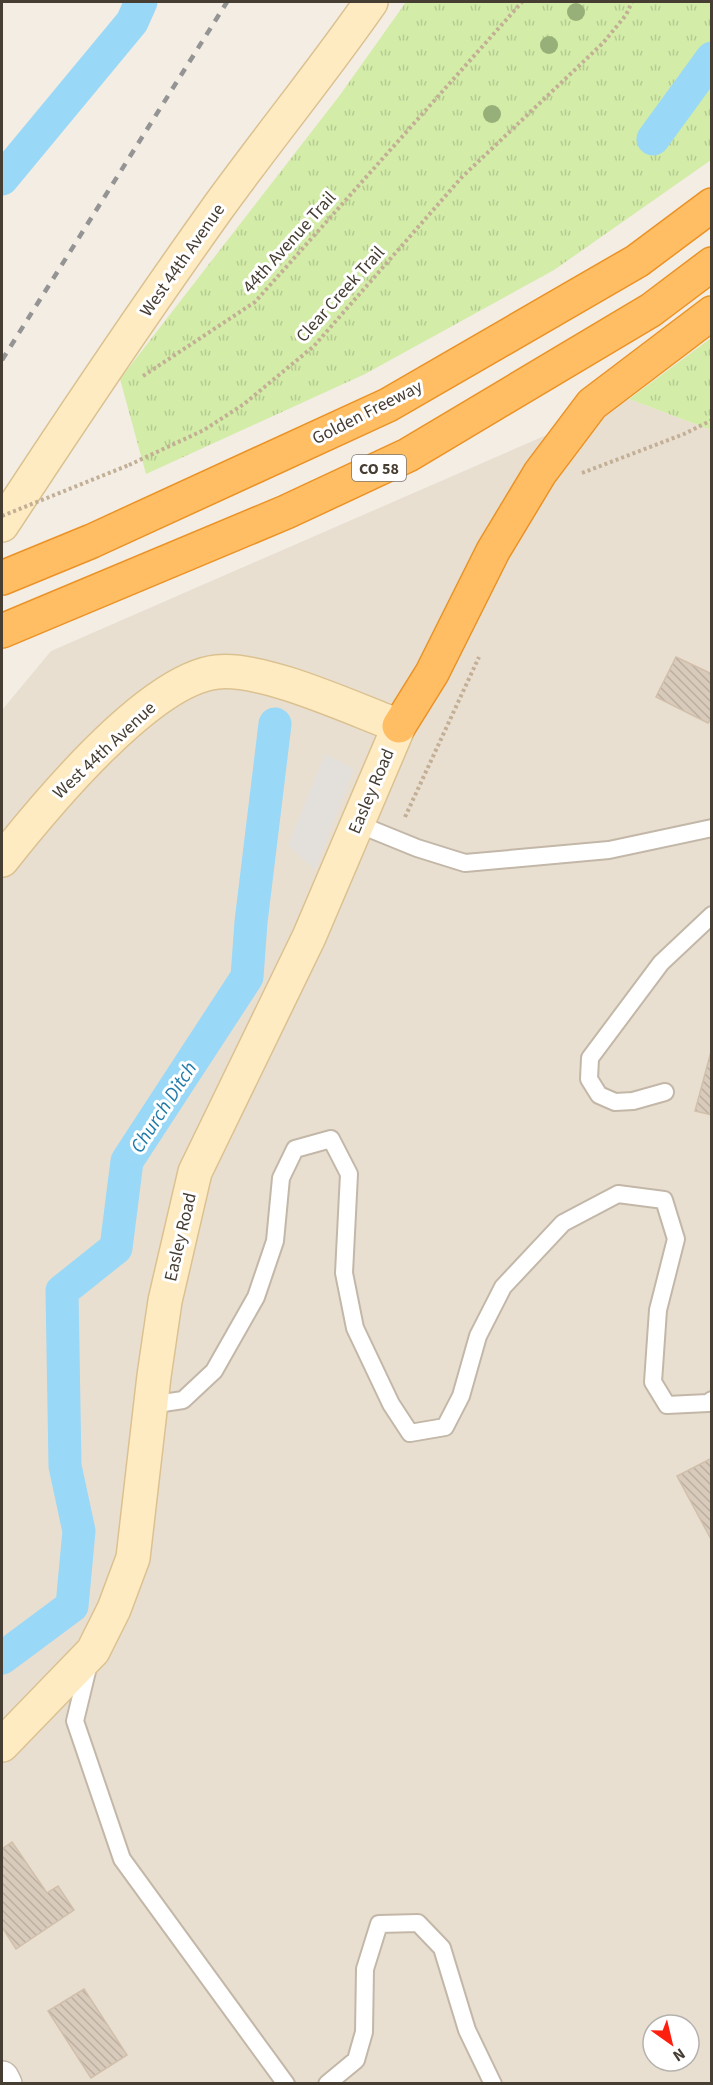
<svg xmlns="http://www.w3.org/2000/svg" width="713" height="2085" font-family="'Source Sans 3',sans-serif">
<style>
.residential{fill:#e8dfd1;fill-rule:evenodd}
.grass{fill:url(#grass-tufts)}
.parking{fill:#e3e0dc}
.lines{fill:none;stroke-linecap:round;stroke-linejoin:round}
.canal{stroke:#99d8f7;stroke-width:33}
.building{fill:url(#building-back-hatch);stroke:#d1bfaa;stroke-width:1.5}
.lane-casing{stroke:#c3b7a8;stroke-width:20}
.street-casing{stroke:#c3b7a8;stroke-width:36}
.secondary-casing{stroke:#dbc190;stroke-width:36}
.highway-casing{stroke:#eb9226;stroke-width:36}
.path{stroke:#c3af95;stroke-width:4;stroke-dasharray:3 3;stroke-linecap:butt}
.lane{stroke:#fff;stroke-width:16}
.street{stroke:#fff;stroke-width:33}
.secondary{stroke:#ffebc2;stroke-width:33}
.highway{stroke:#ffbe63;stroke-width:33}
.rail{stroke:#949494;stroke-width:4.5;stroke-dasharray:8 8;stroke-linecap:butt}
.path-bridge{stroke:#c3af95;stroke-width:4;stroke-dasharray:3 3;stroke-linecap:butt}
.tree{fill:#97af78}
.labels{text-anchor:middle;stroke-width:6;stroke-linejoin:round;paint-order:stroke}
.shield{fill:#fff;stroke:#7e7770;stroke-width:1.5}
.shield-label{font-size:16px;font-weight:bold;fill:#463d33}
.street-label{font-size:18px;fill:#463d33;stroke:#fff}
.water-label{font-size:20px;font-style:italic;fill:#217baa;stroke:#fff}
</style>
<defs>
<pattern id="grass-tufts" width="24" height="20" patternUnits="userSpaceOnUse" patternTransform="scale(1.5)"><rect width="24" height="20" fill="#d3eca8"/><path d="M3 7l-1-3M5 7V3M7 7l1-3M15 17l-1-3M17 17v-4M19 17l1-3" fill="none" stroke="#b6cb91"/></pattern>
<pattern id="building-back-hatch" width="6" height="6" patternUnits="userSpaceOnUse" patternTransform="scale(1.5)"><rect width="6" height="6" fill="#d9cbbb"/><path d="M-1 5l2 2M0 0l6 6M5-1l2 2" fill="none" stroke="#bcafa1"/></pattern>
</defs>
<rect width="100%" height="100%" fill="#f3ede3"/>
<path class="residential" d="M 629,399 L 711,430 L 711,2083 L 2,2084 L 2,710 L 51,651 ZM 653,2025 L 689,2025 L 689,2061 L 653,2061 Z"/>
<path class="grass" d="M 406,2 L 711,2 L 711,160 L 554,270 L 365,374 L 146,474 L 120,379 L 340,95 Z
M 711,338 L 711,430 L 629,399 Z"/>
<path class="parking" d="M 325,754 L 354,769 L 315,870 L 288,845 Z"/>
<g class="lines">
<path class="canal" d="M 653,139 L 712,58
M 2,179 L 132,22 L 141,2
M 2,1658 L 72,1606 L 79,1531 L 65,1466 L 62,1291 L 116,1248 L 127,1161 L 247,977 L 251,922 L 275,724"/>
</g>
<path class="building" d="M 676,657 L 712,674 L 712,717 L 708,723 L 656,697 Z
M 712,1048 L 712,1115 L 695,1111 Z
M 712,1458 L 712,1541 L 677,1476 Z
M 12,1842 L 47,1893 L 58,1886 L 74,1910 L 16,1949 L 2,1927 L 2,1849 Z
M 84,1989 L 127,2055 L 91,2078 L 48,2011 Z"/>
<g class="lines">
<g class="lane-casing">
<path id="lane" d="M 358,824 L 417,848 L 465,863 L 609,850 L 712,828
M 665,1092 L 633,1101 L 615,1102 L 599,1095 L 589,1079 L 590,1058 L 661,963 L 712,915
M 150,1405 L 183,1400 L 214,1371 L 256,1297 L 275,1241 L 281,1178 L 295,1149 L 331,1139 L 349,1174 L 344,1273 L 355,1328 L 391,1404 L 410,1433 L 445,1427 L 461,1396 L 478,1336 L 503,1287 L 563,1223 L 618,1194 L 664,1200 L 676,1239 L 658,1310 L 653,1382 L 667,1405 L 708,1403 L 712,1400
M 89,1663 L 75,1721 L 122,1859 L 286,2084
M 327,2084 L 356,2060 L 364,2032 L 365,1969 L 379,1924 L 418,1923 L 442,1948 L 467,2030 L 493,2084"/>
</g>
<g class="street-casing">
<path id="street" d="M 2,2078 L 5,2084"/>
</g>
<g class="secondary-casing">
<path id="secondary" d="M 2,525 C 72,418 144,311 219,206 C 269,137 323,71 371,2
M 2,860 C 44,807 149,679 217,672 C 264,667 353,709 399,726 L 309,937 L 195,1172 L 165,1301 L 154,1376 L 133,1558 L 114,1609 L 93,1651 L 2,1745"/>
</g>
<g class="highway-casing">
<path id="highway" d="M 2,578 L 92,541 L 388,405 L 637,261 L 712,205
M 2,631 L 286,512 L 408,455 L 651,310 L 712,264
M 399,726 L 432,673 L 493,551 L 540,473 L 592,404 L 712,313"/>
</g>
<path class="path" d="M 143,376 L 255,302 L 522,2
M 129,465 L 204,430 L 244,404 L 314,346 L 462,177 L 603,43 L 626,15 L 632,2
M 582,473 L 684,434 L 712,420
M 405,817 L 479,657"/>
<use href="#lane" class="lane"/>
<use href="#street" class="street"/>
<use href="#secondary" class="secondary"/>
<use href="#highway" class="highway"/>
<path class="rail" d="M 2,360 L 227,2"/>
<path class="path-bridge" d="M 2,516 L 129,465"/>
</g>
<g class="tree">
<circle cx="576" cy="12" r="9"/>
<circle cx="549" cy="45" r="9"/>
<circle cx="492" cy="114" r="9"/>
</g>
<g class="labels">
<rect class="shield" x="352" y="455" width="54" height="26" rx="4.5"/>
<g class="shield-label">
<text x="379" y="474">CO 58</text>
</g>
<g class="street-label">
<text transform="translate(289 242) rotate(-48)" y="6">44th Avenue Trail</text>
<text transform="translate(182 260) rotate(-55)" y="6">West 44th Avenue</text>
<text transform="translate(340 294) rotate(-48)" y="6">Clear Creek Trail</text>
<text transform="translate(367 412) rotate(-27)" y="6">Golden Freeway</text>
<text transform="translate(104 750) rotate(-43)" y="6">West 44th Avenue</text>
<text transform="translate(371 791) rotate(-67)" y="6">Easley Road</text>
<text transform="translate(180 1237) rotate(-77)" y="6">Easley Road</text>
</g>
<g class="water-label">
<text transform="translate(163 1107) rotate(-57)" y="7">Church Ditch</text>
</g>
</g>
<rect width="713" height="2085" fill="none" stroke="#463d33" stroke-width="6"/>
<g transform="translate(671 2043) rotate(146)"><circle r="28" fill="#ffffff" stroke="#b5b1ad" stroke-width="1.5"/>
<path d="M0-4.5L10 22L0 15L-10 22Z" fill="#ff1f0f"/>
<text y="-9" font-size="16" font-weight="bold" text-anchor="middle" fill="#463d33">N</text>
</g>
</svg>
